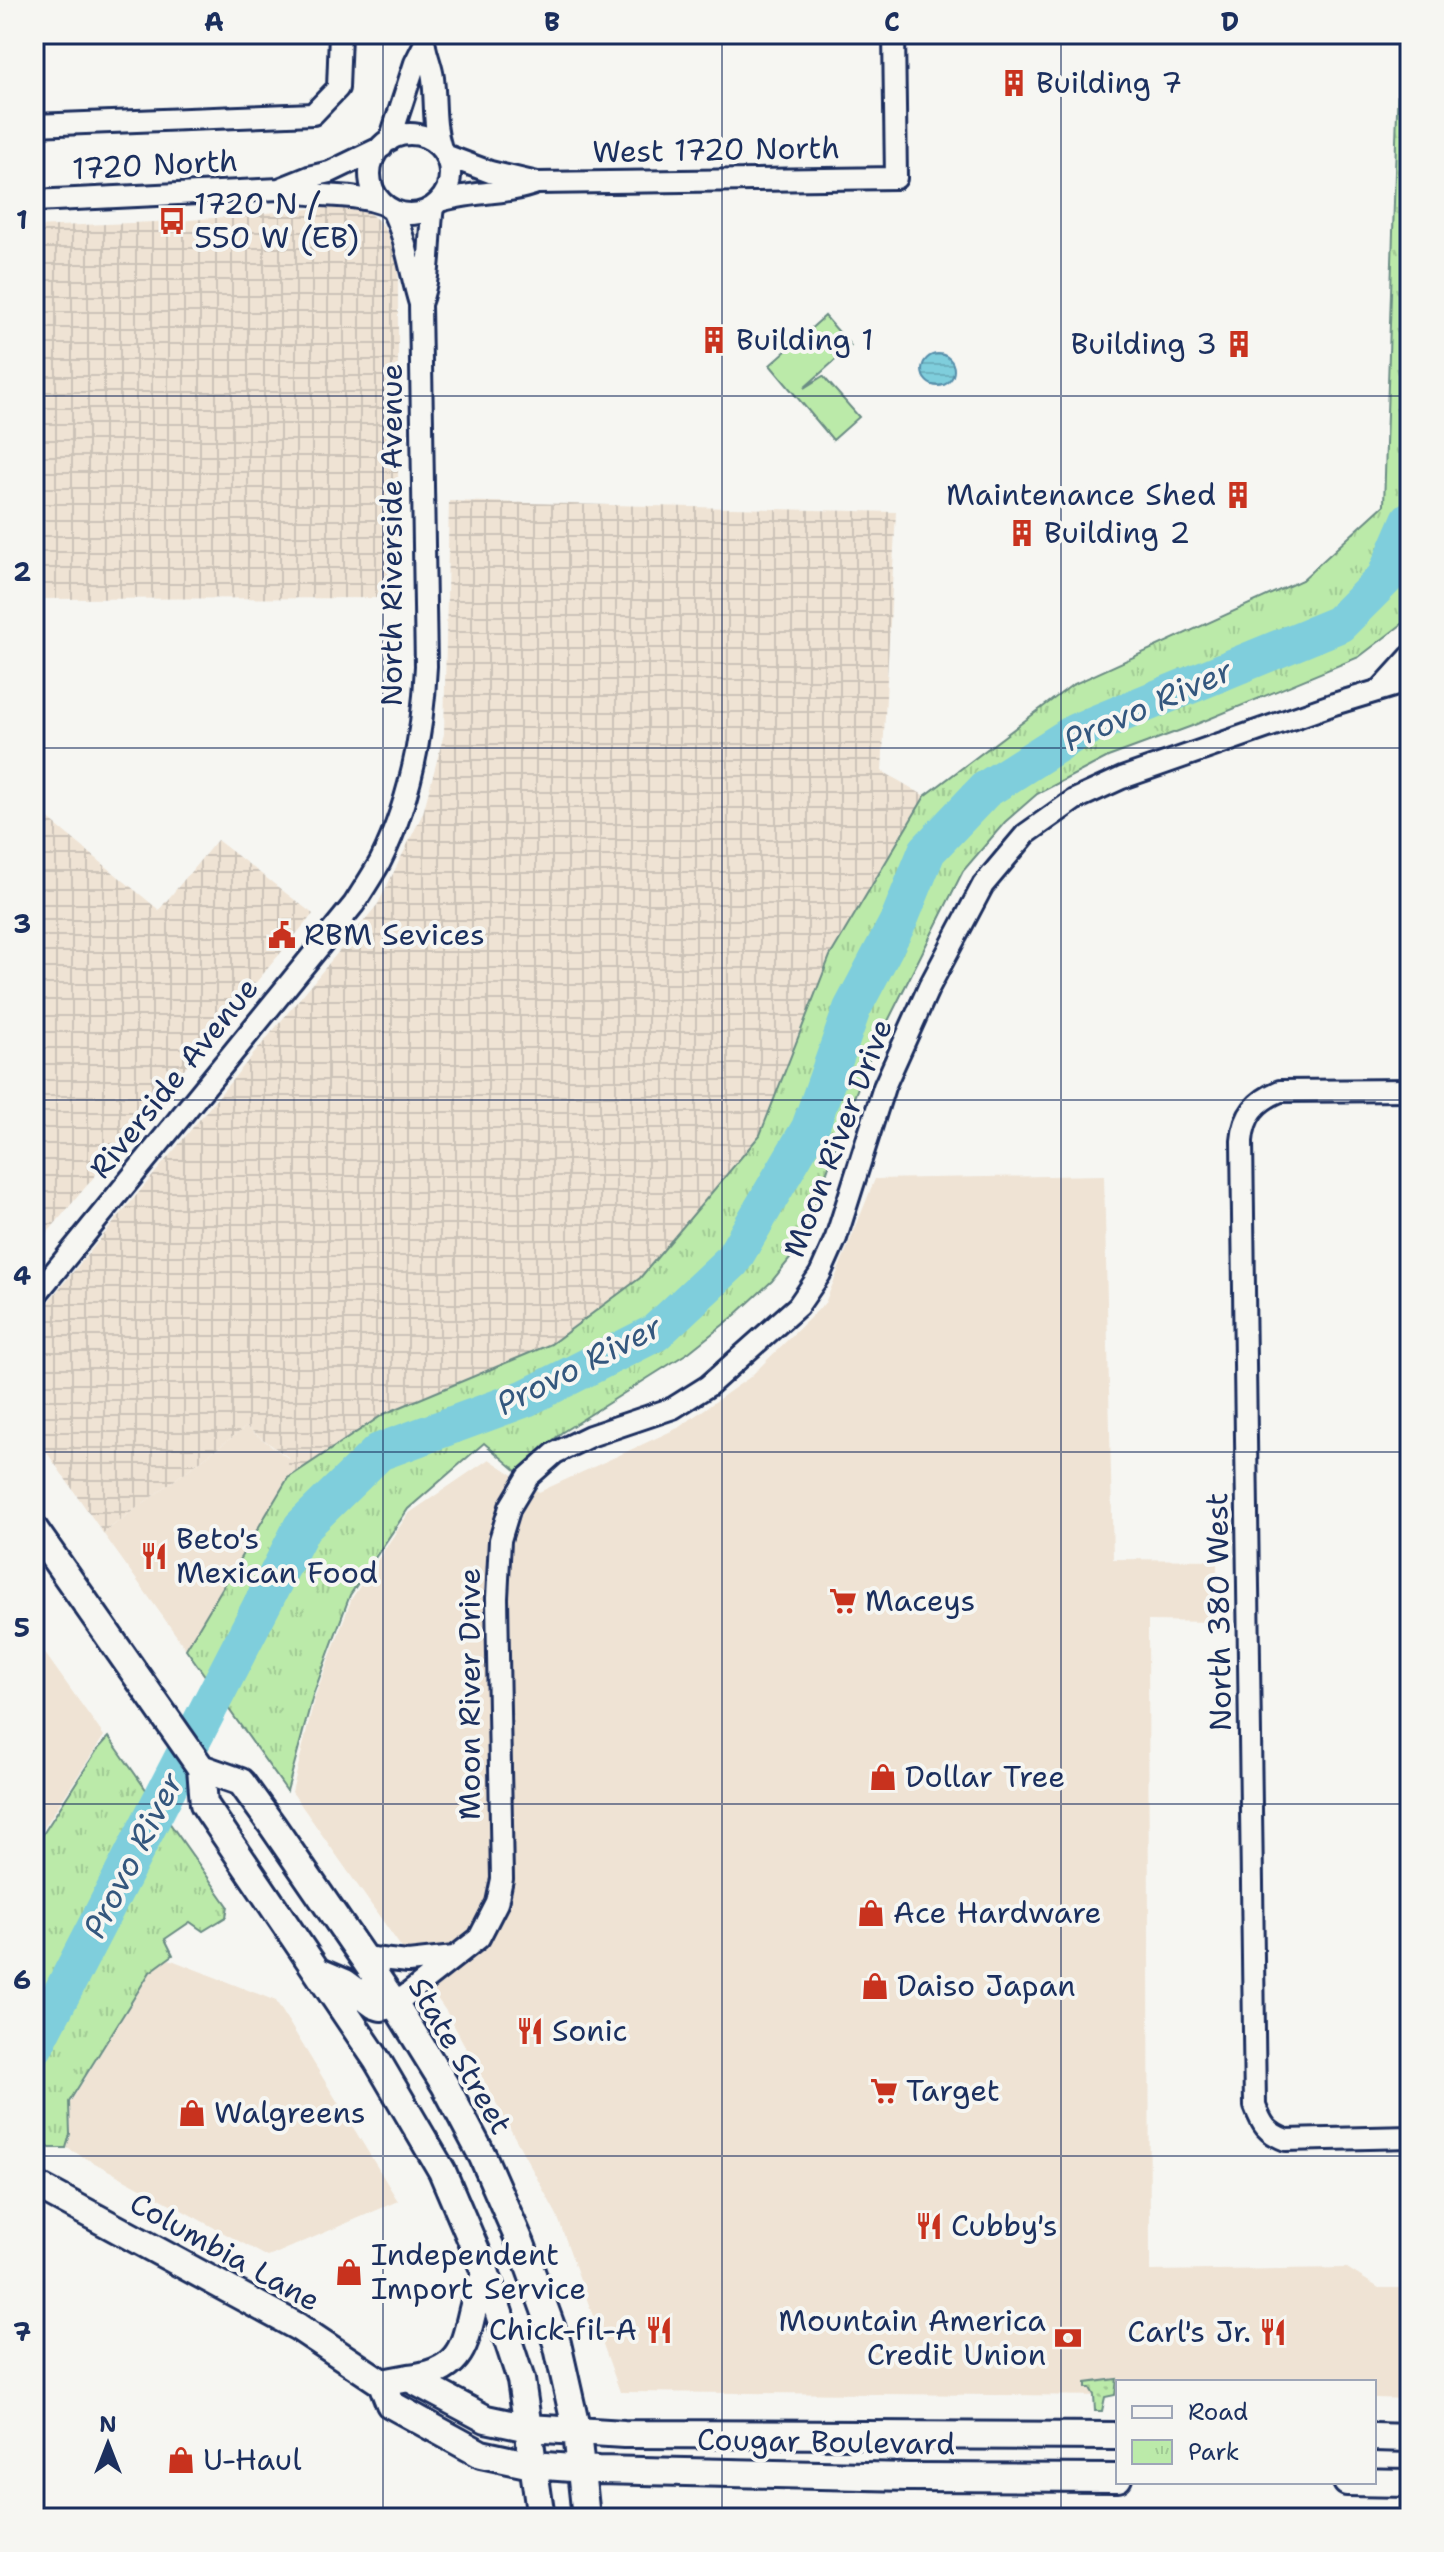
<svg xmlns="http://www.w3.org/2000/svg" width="1444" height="2552" font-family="'Shantell Sans',sans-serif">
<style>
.built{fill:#efe3d4}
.industrial{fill:url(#industrial-grid)}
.grass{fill:url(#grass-dots);stroke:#6b8c84;stroke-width:2}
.park{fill:url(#park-tufts);stroke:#6b8c84;stroke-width:2}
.garden{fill:#bbeaa9;stroke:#6b8c84;stroke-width:2}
.water{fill:url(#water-rules);stroke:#578eaa;stroke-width:2}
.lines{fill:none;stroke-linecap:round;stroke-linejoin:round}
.river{stroke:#7fcedc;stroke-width:38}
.minor-casing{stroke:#1b2f5e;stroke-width:26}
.major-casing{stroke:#1b2f5e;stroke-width:32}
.minor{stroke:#f6f6f2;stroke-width:20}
.major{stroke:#f6f6f2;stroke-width:26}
.grid{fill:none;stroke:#1b2f5e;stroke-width:2;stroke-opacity:0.55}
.labels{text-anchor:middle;stroke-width:8;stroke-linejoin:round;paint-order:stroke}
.poi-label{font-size:30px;fill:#1b2f5e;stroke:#f6f6f2;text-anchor:start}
.street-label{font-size:30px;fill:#1b2f5e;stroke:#f6f6f2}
.water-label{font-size:32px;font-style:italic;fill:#34577e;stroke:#f6f6f2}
.neatline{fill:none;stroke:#1b2f5e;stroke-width:3}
.grid-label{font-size:26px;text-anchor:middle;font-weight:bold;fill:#1b2f5e}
</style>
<defs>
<pattern id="industrial-grid" width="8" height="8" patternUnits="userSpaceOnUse" patternTransform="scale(2)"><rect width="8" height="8" fill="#efe3d4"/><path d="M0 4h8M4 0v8" fill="none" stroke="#ccc3b8"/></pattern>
<pattern id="grass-dots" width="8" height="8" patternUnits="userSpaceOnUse" patternTransform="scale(2)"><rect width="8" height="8" fill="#bbeaa9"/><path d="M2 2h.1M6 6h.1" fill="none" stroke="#a0c994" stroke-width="1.8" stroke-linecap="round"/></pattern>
<pattern id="park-tufts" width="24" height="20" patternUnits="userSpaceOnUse" patternTransform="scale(2)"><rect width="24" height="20" fill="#bbeaa9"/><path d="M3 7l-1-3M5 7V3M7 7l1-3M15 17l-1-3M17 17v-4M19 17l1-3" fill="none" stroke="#a0c994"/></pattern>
<pattern id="water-rules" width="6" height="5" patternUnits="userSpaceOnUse" patternTransform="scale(2)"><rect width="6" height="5" fill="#7fcedc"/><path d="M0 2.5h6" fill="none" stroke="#6db1bf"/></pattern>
</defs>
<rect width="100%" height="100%" fill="#f6f6f2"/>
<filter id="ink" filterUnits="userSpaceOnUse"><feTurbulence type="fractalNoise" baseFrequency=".0125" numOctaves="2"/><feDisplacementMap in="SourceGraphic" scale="16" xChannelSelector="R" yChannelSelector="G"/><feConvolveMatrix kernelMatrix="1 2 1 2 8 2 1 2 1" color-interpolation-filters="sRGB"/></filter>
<g filter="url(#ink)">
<path class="built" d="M 1104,1175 L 1113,1559 L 1217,1560 L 1217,1622 L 1148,1621 L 1150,2271 L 1347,2268 L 1379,2288 L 1410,2288 L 1410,2399 L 1374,2398 L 1374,2382 L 1118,2382 L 1118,2396 L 620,2392 L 557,2215 L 446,2011 L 292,1792 L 315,1696 L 352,1598 L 408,1514 L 489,1459 L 539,1492 L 678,1428 L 750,1377 L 825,1303 L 875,1179 Z
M 246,1427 L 288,1458 L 288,1478 L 186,1649 L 103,1533 Z
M 34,1638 L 104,1736 L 34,1843 Z
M 169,1959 L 276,2001 L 398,2201 L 268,2257 L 67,2148 L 71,2135 L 70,2103 L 151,1972 Z
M 1410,2510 L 1410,2518 L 957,2518 Z"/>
<path class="industrial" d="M 341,206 L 366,211 L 379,221 L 393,241 L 398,259 L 398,598 L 34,599 L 34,227 L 179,221 Z
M 449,501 L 896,512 L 882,771 L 925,796 L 830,956 L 760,1135 L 640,1278 L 551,1344 L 384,1414 L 288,1478 L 288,1457 L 246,1427 L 103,1533 L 34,1434 L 34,1319 L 378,904 L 423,813 L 444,734 Z
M 34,807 L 159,910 L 217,840 L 313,914 L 34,1249 Z"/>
<path class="grass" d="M 1117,2379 L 1115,2395 L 1105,2397 L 1102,2411 L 1095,2411 L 1094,2395 L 1090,2388 L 1086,2388 L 1086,2383 Z"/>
<path class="park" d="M 1403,34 L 1410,34 L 1410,618 L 1359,657 L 1192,726 L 1108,757 L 1037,794 L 1005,822 L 963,871 L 871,1055 L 843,1125 L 802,1244 L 772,1281 L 733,1317 L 689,1352 L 561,1433 L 518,1472 L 484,1443 L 408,1509 L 350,1595 L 313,1695 L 287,1791 L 186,1649 L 288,1478 L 384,1414 L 551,1344 L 640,1278 L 760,1135 L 830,956 L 925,796 L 1072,685 L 1302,580 L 1384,505 L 1399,51 Z
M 109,1737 L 228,1906 L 226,1917 L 203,1931 L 190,1922 L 165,1939 L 173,1955 L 150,1972 L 69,2102 L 70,2134 L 66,2148 L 50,2148 L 34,2138 L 34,1848 L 97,1750 Z"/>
<path class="garden" d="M 825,316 L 851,346 L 804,388 L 823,376 L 859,417 L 833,440 L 770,365 Z"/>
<path class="water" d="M922 370a16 16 0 1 1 32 0a16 16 0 1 1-32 0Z"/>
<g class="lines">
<path class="river" d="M 34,2047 L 302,1527 L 379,1452 L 526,1398 L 655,1333 L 732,1261 L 810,1128 L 852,1009 L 899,920 L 927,851 L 985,790 L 1076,732 L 1339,624 L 1385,578 L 1410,520"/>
<g class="minor-casing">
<path id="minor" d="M 424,34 C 423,50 431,62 433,78 C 436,104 433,123 441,149
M 34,125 L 313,114 L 338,88 L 340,34
M370 174a40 40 0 1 1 80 0a40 40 0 1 1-80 0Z
M 390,140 L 415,63 L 423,47
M 445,155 L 490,172 L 537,183 L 896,178 L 894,34
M 279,189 L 309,177 L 330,172 L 382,147
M 34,201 L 279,189 C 315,199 346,191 383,204
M 440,201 C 472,191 505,195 537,183
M 420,304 C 432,272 428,240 433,207
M 1381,689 L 1410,657
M 1410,1090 L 1280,1091 C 1256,1101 1244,1115 1242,1141 L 1255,2106 C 1262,2125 1267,2133 1286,2140 L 1410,2137
M 34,1297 L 354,904 C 363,890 372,876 380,862 C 411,800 423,734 426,666 L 420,304 C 410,272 407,240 392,210
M 363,1957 L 408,1962 L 454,1957
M 395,2004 L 479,1938 L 497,1903 L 502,1879 L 497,1598 L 500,1540 L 510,1507 L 528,1477 L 555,1453 L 590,1436 L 673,1408 L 708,1386 L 798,1306 L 820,1274 L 836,1238 L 884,1087 L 929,987 L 983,885 L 1026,834 L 1074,800 L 1122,778 L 1334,704 L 1410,681"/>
</g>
<g class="major-casing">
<path id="major" d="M 34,1529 L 201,1768 L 204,1804 L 377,2060 L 442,2171 L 486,2274 L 521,2380 L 541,2518
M 201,1768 L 241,1782 L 272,1825 L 395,2004 L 445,2085 L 483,2157 L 521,2244 L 557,2343 L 577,2432 L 586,2518
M 319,1972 L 345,1983 L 375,2005 L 381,2007 L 395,2004
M 34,2184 L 298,2327 L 382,2383 L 390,2404 L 481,2454 L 532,2465 L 598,2470 L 909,2477 L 1118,2478
M 409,2378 C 481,2370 460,2320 486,2274
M 382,2383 L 409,2378 L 486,2419 L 529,2428 L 624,2434 L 1118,2436
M 1374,2437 L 1410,2438
M 1347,2482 L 1410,2483"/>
</g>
<use href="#minor" class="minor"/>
<use href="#major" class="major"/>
</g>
</g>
<path class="grid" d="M 383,34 L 383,2518M 722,34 L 722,2518M 1061,34 L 1061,2518M 34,396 L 1410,396M 34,748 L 1410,748M 34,1100 L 1410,1100M 34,1452 L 1410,1452M 34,1804 L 1410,1804M 34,2156 L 1410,2156"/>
<defs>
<g id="building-bare" transform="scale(2.16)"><path d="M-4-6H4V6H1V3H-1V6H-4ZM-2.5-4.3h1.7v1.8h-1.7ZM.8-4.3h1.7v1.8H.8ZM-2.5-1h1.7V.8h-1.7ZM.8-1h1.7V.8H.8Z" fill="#c8321e" stroke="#f6f6f2" stroke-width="2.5" paint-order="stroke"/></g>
<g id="bus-bare" transform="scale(2.16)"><path d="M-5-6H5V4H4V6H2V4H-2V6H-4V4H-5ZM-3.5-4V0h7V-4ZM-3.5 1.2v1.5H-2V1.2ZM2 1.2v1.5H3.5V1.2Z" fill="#c8321e" stroke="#f6f6f2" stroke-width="2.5" paint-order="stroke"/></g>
<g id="civic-bare" transform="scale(2.16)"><path d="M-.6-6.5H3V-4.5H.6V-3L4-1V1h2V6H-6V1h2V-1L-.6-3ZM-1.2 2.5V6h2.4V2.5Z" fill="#c8321e" stroke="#f6f6f2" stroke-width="2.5" paint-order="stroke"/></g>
<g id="restaurant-bare" transform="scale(2.16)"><path d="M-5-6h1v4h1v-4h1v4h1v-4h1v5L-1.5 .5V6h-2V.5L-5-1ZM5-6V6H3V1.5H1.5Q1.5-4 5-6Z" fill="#c8321e" stroke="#f6f6f2" stroke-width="2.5" paint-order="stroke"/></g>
<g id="supermarket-bare" transform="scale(2.16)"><path d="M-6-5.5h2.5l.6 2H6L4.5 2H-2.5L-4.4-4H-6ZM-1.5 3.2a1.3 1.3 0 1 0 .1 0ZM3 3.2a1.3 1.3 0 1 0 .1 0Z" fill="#c8321e" stroke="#f6f6f2" stroke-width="2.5" paint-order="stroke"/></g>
<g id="shop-bare" transform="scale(2.16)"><path d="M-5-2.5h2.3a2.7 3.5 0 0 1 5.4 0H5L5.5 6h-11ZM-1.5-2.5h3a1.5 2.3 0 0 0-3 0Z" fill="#c8321e" stroke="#f6f6f2" stroke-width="2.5" paint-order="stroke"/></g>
<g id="bank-bare" transform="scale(2.16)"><path d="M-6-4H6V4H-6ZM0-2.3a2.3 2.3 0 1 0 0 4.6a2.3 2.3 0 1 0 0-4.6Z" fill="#c8321e" stroke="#f6f6f2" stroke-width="2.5" paint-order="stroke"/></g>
</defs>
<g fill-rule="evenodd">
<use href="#building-bare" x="1014" y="83"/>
<use href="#bus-bare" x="172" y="221"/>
<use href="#building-bare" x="714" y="340"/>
<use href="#building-bare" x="1239" y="344"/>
<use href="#building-bare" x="1238" y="495"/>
<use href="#building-bare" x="1022" y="533"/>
<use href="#civic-bare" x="282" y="935"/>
<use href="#restaurant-bare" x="154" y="1556"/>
<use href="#supermarket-bare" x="843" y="1601"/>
<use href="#shop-bare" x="883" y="1777"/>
<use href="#shop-bare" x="871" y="1913"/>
<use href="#shop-bare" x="875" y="1986"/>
<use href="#restaurant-bare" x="530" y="2031"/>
<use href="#supermarket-bare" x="884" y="2091"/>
<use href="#shop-bare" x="192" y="2113"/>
<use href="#restaurant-bare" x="929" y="2226"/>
<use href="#shop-bare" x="349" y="2272"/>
<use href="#restaurant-bare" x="659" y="2330"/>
<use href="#restaurant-bare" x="1273" y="2332"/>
<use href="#bank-bare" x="1068" y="2338"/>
<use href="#shop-bare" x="181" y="2460"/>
</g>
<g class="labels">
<g class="poi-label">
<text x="1036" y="93">Building 7</text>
<text x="194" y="214">1720 N /<tspan x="194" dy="34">550 W (EB)</tspan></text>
<text x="736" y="350">Building 1</text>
<text x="1217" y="354" text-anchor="end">Building 3</text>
<text x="1216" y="505" text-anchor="end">Maintenance Shed</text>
<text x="1044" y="543">Building 2</text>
<text x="304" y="945">RBM Sevices</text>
<text x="176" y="1549">Beto's<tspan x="176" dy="34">Mexican Food</tspan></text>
<text x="865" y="1611">Maceys</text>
<text x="905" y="1787">Dollar Tree</text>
<text x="893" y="1923">Ace Hardware</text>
<text x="897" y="1996">Daiso Japan</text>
<text x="552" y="2041">Sonic</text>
<text x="906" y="2101">Target</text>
<text x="214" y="2123">Walgreens</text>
<text x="951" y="2236">Cubby's</text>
<text x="371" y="2265">Independent<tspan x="371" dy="34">Import Service</tspan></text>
<text x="1046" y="2331" text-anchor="end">Mountain America<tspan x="1046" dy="34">Credit Union</tspan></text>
<text x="637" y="2340" text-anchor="end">Chick-fil-A</text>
<text x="1251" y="2342" text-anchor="end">Carl's Jr.</text>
<text x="203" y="2470">U-Haul</text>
</g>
<g class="street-label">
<text transform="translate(716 150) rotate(-1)" y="10">West 1720 North</text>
<text transform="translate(155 165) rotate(-3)" y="10">1720 North</text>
<text transform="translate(392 535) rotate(-90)" y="10">North Riverside Avenue</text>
<text transform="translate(174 1078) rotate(-51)" y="10">Riverside Avenue</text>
<text transform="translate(838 1138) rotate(-69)" y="10">Moon River Drive</text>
<text transform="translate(1219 1612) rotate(-91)" y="10">North 380 West</text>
<text transform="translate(470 1694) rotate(-90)" y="10">Moon River Drive</text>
<text transform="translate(460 2056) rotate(60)" y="10">State Street</text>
<text transform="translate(225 2252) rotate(29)" y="10">Columbia Lane</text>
<text transform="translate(826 2442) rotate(1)" y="10">Cougar Boulevard</text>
</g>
<g class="water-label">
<text transform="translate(1148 705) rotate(-24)" y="11">Provo River</text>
<text transform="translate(579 1365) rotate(-27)" y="11">Provo River</text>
<text transform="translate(133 1855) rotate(-63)" y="11">Provo River</text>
</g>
</g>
<rect width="1444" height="2552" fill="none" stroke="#f6f6f2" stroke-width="88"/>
<rect x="1116" y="2380" width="260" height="104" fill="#f6f6f2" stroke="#9ea6b7" stroke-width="2"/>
<rect x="1132" y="2406" width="40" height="12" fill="#f6f6f2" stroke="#9ea6b7" stroke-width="2"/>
<text x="1188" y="2420" font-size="24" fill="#1b2f5e">Road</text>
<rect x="1132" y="2440" width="40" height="24" fill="url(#park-tufts)" stroke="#9ea6b7" stroke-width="2"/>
<text x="1188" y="2460" font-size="24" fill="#1b2f5e">Park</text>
<g transform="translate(108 2444)" stroke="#f6f6f2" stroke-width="6" paint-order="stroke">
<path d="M0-6L14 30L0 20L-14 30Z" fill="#1b2f5e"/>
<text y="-12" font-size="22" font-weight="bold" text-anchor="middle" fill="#1b2f5e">N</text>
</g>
<rect x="44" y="44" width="1356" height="2464" class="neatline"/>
<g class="grid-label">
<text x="214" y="31">A</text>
<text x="552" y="31">B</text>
<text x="892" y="31">C</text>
<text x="1230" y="31">D</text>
<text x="22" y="229">1</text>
<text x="22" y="581">2</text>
<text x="22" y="933">3</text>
<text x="22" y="1285">4</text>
<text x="22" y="1637">5</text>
<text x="22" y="1989">6</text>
<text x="22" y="2341">7</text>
</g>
</svg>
